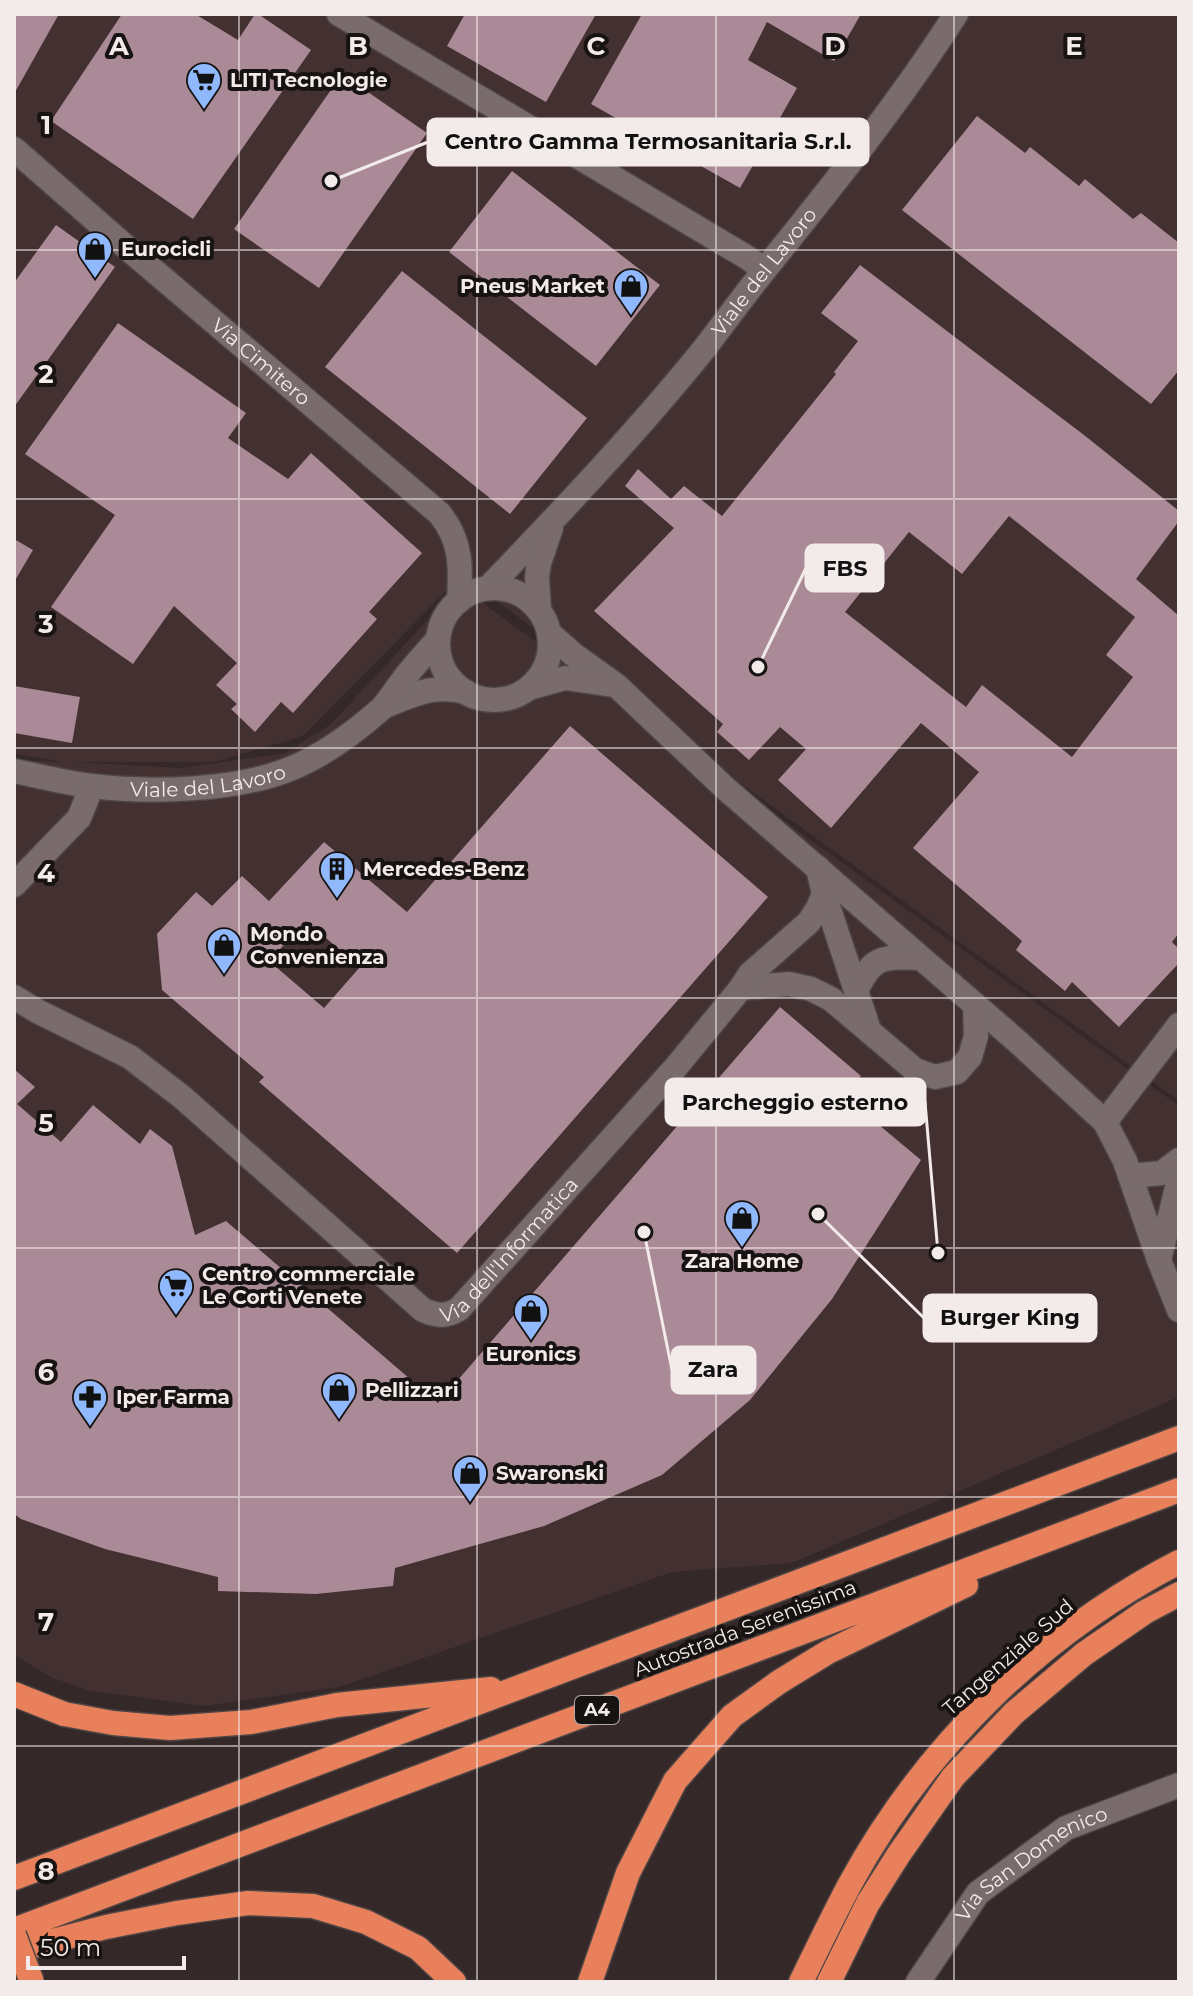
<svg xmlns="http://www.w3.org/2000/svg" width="1193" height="1996" font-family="Montserrat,sans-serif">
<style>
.built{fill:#433031}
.building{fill:#aa8a96;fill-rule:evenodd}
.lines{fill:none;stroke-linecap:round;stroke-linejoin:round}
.minor-casing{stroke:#4f4545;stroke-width:27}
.highway-casing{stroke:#4f4545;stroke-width:27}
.minor{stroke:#7a6c6c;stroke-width:24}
.highway{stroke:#e8815b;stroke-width:24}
.highway-bridge-casing{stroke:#4f4545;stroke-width:27;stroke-linecap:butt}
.highway-bridge{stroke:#e8815b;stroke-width:24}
.grid{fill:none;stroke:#f3eaea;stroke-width:2;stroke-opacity:0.55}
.labels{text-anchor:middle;stroke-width:8;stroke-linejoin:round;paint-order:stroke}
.shield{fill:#181313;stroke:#b1aaaa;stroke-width:2}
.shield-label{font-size:18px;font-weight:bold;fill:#f3eaea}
.poi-label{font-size:20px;font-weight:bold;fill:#f3eaea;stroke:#181313;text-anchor:start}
.street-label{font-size:20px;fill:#f3eaea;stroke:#181313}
.grid-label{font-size:26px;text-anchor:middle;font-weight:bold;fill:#f3eaea;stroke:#181313;stroke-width:8;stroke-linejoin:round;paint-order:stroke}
.leader{fill:none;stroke:#f3eaea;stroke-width:3}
.callout-dot{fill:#f3eaea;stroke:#181313;stroke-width:3}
.callout{fill:#f3eaea;stroke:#f3eaea;stroke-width:3}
.callout-label{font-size:22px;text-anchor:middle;font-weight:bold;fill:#111}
</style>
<rect width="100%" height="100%" fill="#342828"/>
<path class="built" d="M 14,14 L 1179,14 L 1179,1101 L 744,786 L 462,575 L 303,736 L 215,762 L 73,762 L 183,768 L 285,753 L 331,724 L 459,586 L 1179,1106 L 1179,1397 L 792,1563 L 672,1572 L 339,1687 L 205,1706 L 91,1691 L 53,1678 L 14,1655 L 14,760 L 65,762 L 14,754 Z"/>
<path class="building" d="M 14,14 L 59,14 L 14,94 Z
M 122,14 L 195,14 L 238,40 L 255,14 L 258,14 L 311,50 L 193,219 L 51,121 Z
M 465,14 L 596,14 L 546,102 L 447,46 Z
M 642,14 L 861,14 L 834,61 L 767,22 L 748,60 L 797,88 L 740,188 L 591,104 Z
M 342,74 L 427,133 L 319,288 L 234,229 Z
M 977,116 L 1025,153 L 1030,147 L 1079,186 L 1085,179 L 1133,219 L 1141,213 L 1179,243 L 1179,370 L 1151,404 L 902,210 Z
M 512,171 L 660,285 L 596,366 L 449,252 Z
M 56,225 L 115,267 L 14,407 L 14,283 Z
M 860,265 L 1084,435 L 1179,511 L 1179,521 L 1136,579 L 1179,616 L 1179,933 L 1172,942 L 1179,949 L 1179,963 L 1119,1027 L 1072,982 L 1065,991 L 1016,950 L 1022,941 L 913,848 L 979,772 L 921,723 L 831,828 L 778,780 L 806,749 L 780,727 L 749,760 L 717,732 L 723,724 L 594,611 L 674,528 L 625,486 L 638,469 L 671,499 L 684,486 L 722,516 L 836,374 L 834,372 L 858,341 L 821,313 ZM 1009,516 L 1135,617 L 1106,655 L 1133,677 L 1072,757 L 982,685 L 966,707 L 845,612 L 909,532 L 962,574 Z
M 402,271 L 587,418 L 510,514 L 325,367 Z
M 118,323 L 246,413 L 228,438 L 288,479 L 311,453 L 422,553 L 369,612 L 377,619 L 293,713 L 281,702 L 255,732 L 231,709 L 237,704 L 216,685 L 237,663 L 174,606 L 133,664 L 51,607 L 115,515 L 25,454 Z
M 14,539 L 33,550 L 14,582 Z
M 14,686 L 80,697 L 72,743 L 14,733 Z
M 570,726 L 768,897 L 457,1253 L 259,1082 L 264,1077 L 162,990 L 157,934 L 196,892 L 212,906 L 242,876 L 269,901 L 324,842 L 407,912 ZM 306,921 L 360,967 L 324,1008 L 269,961 Z
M 780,1007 L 861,1076 L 843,1095 L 921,1160 L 832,1299 L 750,1400 L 662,1475 L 544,1526 L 395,1568 L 393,1586 L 316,1594 L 218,1591 L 218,1577 L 105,1549 L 21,1519 L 14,1514 L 14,1069 L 35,1087 L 17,1104 L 61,1142 L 93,1105 L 140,1144 L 150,1129 L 172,1146 L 195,1235 L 226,1221 L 438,1403 Z"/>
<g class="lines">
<g class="minor-casing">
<g id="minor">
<path d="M 339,14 L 748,258 L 764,270"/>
<path id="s1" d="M 14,149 L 133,253 L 440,514 C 462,542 461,568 459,601"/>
<path id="s2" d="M 488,588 C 562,511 637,432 704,349 C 725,322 745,294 767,267 C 833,185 899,103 956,14"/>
<circle cx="494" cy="644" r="56"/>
<path d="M 539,610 L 537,577 L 539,563 L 551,528"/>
<path d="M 549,633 L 574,655 L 617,686 L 726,789 L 1018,1042 L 1105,1122 L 1125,1161 L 1159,1260 L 1179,1310"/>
<path d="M 529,688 L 565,678 L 613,685"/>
<path d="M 385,706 C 415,694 433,684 466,692"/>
<path id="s3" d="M 14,771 C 40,776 65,783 92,786 C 150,793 235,791 290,769 C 322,756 355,732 381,709 C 389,701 396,689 403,680 C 414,665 427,652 438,639"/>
<path d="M 14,885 L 79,818 L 92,786"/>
<path d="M 824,894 L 869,1030"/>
<path d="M 741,988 L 789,984 L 811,989 L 831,999 L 915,1070 L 935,1077 L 957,1072 L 970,1057 L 976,1036 L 975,1005"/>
<path d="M 856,991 C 873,955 883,957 920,958"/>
<path id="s4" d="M 14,997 L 37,1011 L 130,1057 L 182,1097 L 423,1310 C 437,1316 446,1317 459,1309 L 676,1067 L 741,988 L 750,974 L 809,922 L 818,908 L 824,894 L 818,868"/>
<path d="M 1105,1122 L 1179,1025"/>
<path d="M 1130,1176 L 1162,1173 L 1179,1160"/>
<path d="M 1159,1260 L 1179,1180"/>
<path id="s5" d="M 918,1982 L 978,1893 L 1066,1828 L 1179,1785"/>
</g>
</g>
<g class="highway-casing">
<path id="highway" d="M 14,1694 L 64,1714 L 113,1723 L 170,1728 L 251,1722 L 337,1705 L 491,1689
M 14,1878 L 1179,1438
M 14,1930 L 1179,1490
M 14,1951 L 106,1927 L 177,1913 L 248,1903 L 313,1906 L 366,1922 L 418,1948 L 454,1982
M 590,1982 L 628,1873 L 675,1781 L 732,1716 L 779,1682 L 828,1652 L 966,1585
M 801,1982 C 817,1949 833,1916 850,1884 C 924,1748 1041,1633 1179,1562
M 829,1982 L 868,1903 L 899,1854 L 953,1777 L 1014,1713 L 1084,1654 L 1145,1612 L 1179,1594"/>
</g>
<use href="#minor" class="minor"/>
<use href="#highway" class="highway"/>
<g class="highway-bridge-casing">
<path id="highway-bridge" d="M 14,1935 L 32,1982"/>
</g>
<use href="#highway-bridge" class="highway-bridge"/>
</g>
<path class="grid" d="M 239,14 L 239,1982M 477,14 L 477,1982M 716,14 L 716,1982M 954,14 L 954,1982M 14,250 L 1179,250M 14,499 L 1179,499M 14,748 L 1179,748M 14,998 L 1179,998M 14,1248 L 1179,1248M 14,1497 L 1179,1497M 14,1746 L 1179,1746"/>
<defs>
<g id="supermarket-pin" transform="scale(1.8)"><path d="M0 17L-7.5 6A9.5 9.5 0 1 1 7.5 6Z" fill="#90b8fd" stroke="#181313"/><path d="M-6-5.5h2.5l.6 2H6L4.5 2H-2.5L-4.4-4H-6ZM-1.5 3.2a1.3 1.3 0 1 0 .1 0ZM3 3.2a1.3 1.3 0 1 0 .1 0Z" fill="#111"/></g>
<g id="shop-pin" transform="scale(1.8)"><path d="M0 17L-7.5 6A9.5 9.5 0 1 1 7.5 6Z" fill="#90b8fd" stroke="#181313"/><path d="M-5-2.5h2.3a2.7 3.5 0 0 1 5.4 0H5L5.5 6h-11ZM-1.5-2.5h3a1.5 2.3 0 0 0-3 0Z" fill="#111"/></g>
<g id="building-pin" transform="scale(1.8)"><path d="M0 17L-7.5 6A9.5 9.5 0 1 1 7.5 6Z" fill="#90b8fd" stroke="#181313"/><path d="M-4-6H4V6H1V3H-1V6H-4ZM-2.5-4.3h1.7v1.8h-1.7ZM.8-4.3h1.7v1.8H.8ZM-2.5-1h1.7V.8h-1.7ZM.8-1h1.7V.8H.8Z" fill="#111"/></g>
<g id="pharmacy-pin" transform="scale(1.8)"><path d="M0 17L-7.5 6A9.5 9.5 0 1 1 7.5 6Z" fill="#90b8fd" stroke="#181313"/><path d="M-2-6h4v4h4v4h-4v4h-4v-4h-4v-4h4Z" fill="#111"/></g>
</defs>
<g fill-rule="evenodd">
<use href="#supermarket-pin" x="204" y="80"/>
<use href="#shop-pin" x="95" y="249"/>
<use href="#shop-pin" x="631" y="286"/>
<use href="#building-pin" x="337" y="869"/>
<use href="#shop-pin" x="224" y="945"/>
<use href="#shop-pin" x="742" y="1218"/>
<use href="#supermarket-pin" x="176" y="1286"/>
<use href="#shop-pin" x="531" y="1311"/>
<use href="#shop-pin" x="339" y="1390"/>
<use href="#pharmacy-pin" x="90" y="1397"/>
<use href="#shop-pin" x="470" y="1473"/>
</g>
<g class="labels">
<rect class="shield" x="575" y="1696" width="44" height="28" rx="6"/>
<g class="shield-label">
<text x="597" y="1716">A4</text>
</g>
<g class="poi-label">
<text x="230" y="87">LITI Tecnologie</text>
<text x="121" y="256">Eurocicli</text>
<text x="605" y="293" text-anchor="end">Pneus Market</text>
<text x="363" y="876">Mercedes-Benz</text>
<text x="250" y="941">Mondo<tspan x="250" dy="23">Convenienza</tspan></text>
<text x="742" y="1268" text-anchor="middle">Zara Home</text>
<text x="202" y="1281">Centro commerciale<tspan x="202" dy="23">Le Corti Venete</tspan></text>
<text x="531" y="1361" text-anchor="middle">Euronics</text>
<text x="365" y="1397">Pellizzari</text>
<text x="116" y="1404">Iper Farma</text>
<text x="496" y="1480">Swaronski</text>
</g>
<g class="street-label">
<text dy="7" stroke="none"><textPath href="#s2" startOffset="420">Viale del Lavoro</textPath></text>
<text dy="7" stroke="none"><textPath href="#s1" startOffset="326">Via Cimitero</textPath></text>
<text dy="7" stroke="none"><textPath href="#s3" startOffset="196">Viale del Lavoro</textPath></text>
<text dy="7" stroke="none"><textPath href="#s4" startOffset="632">Via dell'Informatica</textPath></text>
<text transform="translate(745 1628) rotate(-21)" y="7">Autostrada Serenissima</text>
<text transform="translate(1008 1657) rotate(-41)" y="7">Tangenziale Sud</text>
<text dy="7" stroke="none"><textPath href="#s5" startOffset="168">Via San Domenico</textPath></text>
</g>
</g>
<g class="grid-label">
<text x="119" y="55">A</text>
<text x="358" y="55">B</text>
<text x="596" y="55">C</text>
<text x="835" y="55">D</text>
<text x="1074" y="55">E</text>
<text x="46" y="134">1</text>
<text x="46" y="383">2</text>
<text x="46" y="633">3</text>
<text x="46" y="882">4</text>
<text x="46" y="1132">5</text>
<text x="46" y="1381">6</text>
<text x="46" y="1631">7</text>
<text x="46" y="1880">8</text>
</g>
<path class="leader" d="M331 181L428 142M758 667L806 568M938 1253L925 1102M818 1214L924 1318M644 1232L672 1370"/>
<g class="callout-dot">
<circle cx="331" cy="181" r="8"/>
<circle cx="758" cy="667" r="8"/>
<circle cx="938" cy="1253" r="8"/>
<circle cx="818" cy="1214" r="8"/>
<circle cx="644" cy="1232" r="8"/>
</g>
<g class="callout">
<rect x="428" y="119" width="440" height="46" rx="8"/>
<rect x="806" y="545" width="77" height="46" rx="8"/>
<rect x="666" y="1079" width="259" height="46" rx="8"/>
<rect x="924" y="1295" width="172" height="46" rx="8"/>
<rect x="672" y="1347" width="83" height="46" rx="8"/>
</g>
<g class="callout-label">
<text x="648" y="149">Centro Gamma Termosanitaria S.r.l.</text>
<text x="845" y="576">FBS</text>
<text x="795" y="1110">Parcheggio esterno</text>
<text x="1010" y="1325">Burger King</text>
<text x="713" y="1377">Zara</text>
</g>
<rect width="1193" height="1996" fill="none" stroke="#f3eaea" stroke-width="32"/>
<path d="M28 1956v12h156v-12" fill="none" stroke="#f3eaea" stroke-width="4"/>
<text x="40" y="1956" font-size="24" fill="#f3eaea" stroke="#181313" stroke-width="6" paint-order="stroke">50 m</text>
</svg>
